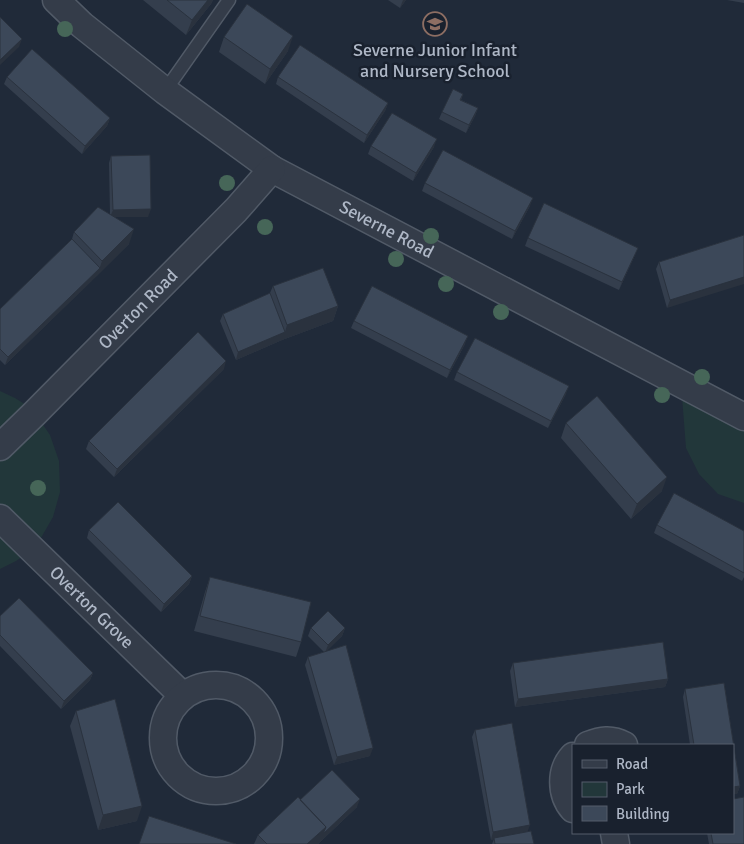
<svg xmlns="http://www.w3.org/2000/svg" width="744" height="844" font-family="Signika,sans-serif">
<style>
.green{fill:#22373a}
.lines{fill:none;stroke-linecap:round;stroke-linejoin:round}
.service-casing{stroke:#515a67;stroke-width:15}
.minor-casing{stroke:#515a67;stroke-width:29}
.service{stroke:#343c49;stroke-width:12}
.minor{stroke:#343c49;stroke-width:26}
.tree{fill:#466658}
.wall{fill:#343e4d}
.shaded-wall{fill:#2a323e}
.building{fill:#3c4859;stroke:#2a323e}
.labels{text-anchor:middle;stroke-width:5;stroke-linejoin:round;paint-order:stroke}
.poi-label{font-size:18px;fill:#aeb7c6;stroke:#19212e}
.street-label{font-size:18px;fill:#aeb7c6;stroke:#19212e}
</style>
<rect width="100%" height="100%" fill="#202a39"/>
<path class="green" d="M 681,384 L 744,417 L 744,503 L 718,494 L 699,474 L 686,448 Z
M 0,391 L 15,398 L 26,405 L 35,413 L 50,435 L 59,461 L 60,492 L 53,517 L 38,543 L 32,550 L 16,561 L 0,569 Z"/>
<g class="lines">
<g class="service-casing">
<path id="service" d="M 165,91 L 229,0"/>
</g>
<g class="minor-casing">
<g id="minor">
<path id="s1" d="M 56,0 L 82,25 L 165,91 L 272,169 L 744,417"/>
<path id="s2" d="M 0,447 L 34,414 L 236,210 L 272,169"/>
<path id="s3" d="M 0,518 L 183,696"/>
<circle cx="216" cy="738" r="53"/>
<path d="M 588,745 C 601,740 611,738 624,745"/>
<path d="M 573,756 C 560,770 560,794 573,809"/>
<path d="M 614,833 L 616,844"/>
</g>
</g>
<use href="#service" class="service"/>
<use href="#minor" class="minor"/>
</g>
<g class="tree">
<circle cx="65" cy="29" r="8"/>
<circle cx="227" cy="183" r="8"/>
<circle cx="265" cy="227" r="8"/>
<circle cx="431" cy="236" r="8"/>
<circle cx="396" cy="259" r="8"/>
<circle cx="446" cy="284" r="8"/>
<circle cx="501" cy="312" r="8"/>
<circle cx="702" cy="377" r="8"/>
<circle cx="662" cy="395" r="8"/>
<circle cx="38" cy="488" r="8"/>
</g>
<path class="wall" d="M 143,0 L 213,0 L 211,4 L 186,35 Z
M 388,0 L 406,0 L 400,8 Z
M 727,0 L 744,0 L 744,3 Z
M 224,37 L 288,51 L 265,84 L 219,52 Z
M 7,77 L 110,118 L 107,126 L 82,154 L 4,84 Z
M 278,77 L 388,103 L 385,111 L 364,143 L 276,84 Z
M 463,94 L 461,100 L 478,108 L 475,116 L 466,133 L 439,119 L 442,112 Z
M 371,146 L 434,147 L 413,181 L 368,154 Z
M 111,156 L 148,217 L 114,217 L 129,244 L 5,365 L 0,360 L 0,309 L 72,239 L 74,232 L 110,215 L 109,163 Z
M 425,183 L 530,206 L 512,239 L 422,191 Z
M 744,235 L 667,308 L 656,269 L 659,262 Z
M 528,238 L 638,248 L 635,255 L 619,290 L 525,246 Z
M 273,286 L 338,306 L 333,321 L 282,340 L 236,360 L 220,321 L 223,314 L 270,293 Z
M 354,321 L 465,344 L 447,378 L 351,328 Z
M 224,369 L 114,477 L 86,449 L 89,441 Z
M 457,372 L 566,394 L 548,428 L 454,380 Z
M 566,423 L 662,491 L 631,519 L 561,438 Z
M 657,525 L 744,531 L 744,577 L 742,581 L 654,533 Z
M 89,530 L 192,576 L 189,584 L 161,612 L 87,538 Z
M 210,577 L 301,642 L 296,657 L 194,631 L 205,592 Z
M 0,616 L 93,673 L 90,680 L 61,709 L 0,646 Z
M 311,628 L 345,628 L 342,636 L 326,651 L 370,756 L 334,765 L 305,665 L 308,657 L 324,652 L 308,636 Z
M 513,663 L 668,679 L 665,687 L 515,707 L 510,671 Z
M 724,683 L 740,786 L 737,794 L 733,794 L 733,745 L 690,745 L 683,697 L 685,689 Z
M 76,711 L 137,821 L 98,830 L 70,726 Z
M 475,730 L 528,832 L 534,844 L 492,844 L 494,839 L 491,840 L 472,737 Z
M 300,800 L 357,807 L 318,844 L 254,844 L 258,835 Z
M 707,833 L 733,833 L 744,844 L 709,844 Z"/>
<path class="shaded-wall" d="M 208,0 L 213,0 L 211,4 L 186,35 L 192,20 Z
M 403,0 L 406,0 L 400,8 Z
M 293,36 L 288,51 L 265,84 L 270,69 Z
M 22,39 L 19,47 L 0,65 L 0,60 Z
M 388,103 L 385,111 L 364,143 L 367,135 Z
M 478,108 L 475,116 L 466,133 L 469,125 Z
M 110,118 L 107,126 L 82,154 L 85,146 Z
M 437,139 L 434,147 L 413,181 L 416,173 Z
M 533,198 L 530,206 L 512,239 L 515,231 Z
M 151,209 L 148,217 L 110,217 L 113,210 Z
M 134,229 L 129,244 L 97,276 L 102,261 Z
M 638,248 L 635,255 L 619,290 L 622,282 Z
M 100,268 L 97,276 L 5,365 L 8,357 Z
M 744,277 L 744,284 L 667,308 L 670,300 Z
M 338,306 L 333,321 L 282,340 L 236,360 L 238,352 L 285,332 L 287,325 Z
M 468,336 L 465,344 L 447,378 L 450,370 Z
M 226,361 L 224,369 L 114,477 L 117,469 Z
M 569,386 L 566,394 L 548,428 L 551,421 Z
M 667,477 L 662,491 L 631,519 L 637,504 Z
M 192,576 L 189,584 L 161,612 L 164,604 Z
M 345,628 L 342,636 L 325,653 L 328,645 Z
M 93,673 L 90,680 L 61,709 L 64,701 Z
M 668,679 L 665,687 L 515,707 L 518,699 Z
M 373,748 L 370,756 L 334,765 L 337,757 Z
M 740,786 L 737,794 L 733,794 L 733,787 Z
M 360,799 L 357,807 L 318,844 L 307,844 L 326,827 Z
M 142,806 L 137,821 L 98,830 L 103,815 Z
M 530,825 L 527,833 L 491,840 L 493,832 Z"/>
<path class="building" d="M 167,0 L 208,0 L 192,20 Z
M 247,4 L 293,36 L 270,69 L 224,37 Z
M 0,17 L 22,39 L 0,60 Z
M 300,45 L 388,103 L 367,135 L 278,77 Z
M 32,49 L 110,118 L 85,146 L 7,77 Z
M 453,89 L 463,94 L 460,100 L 478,108 L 469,125 L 442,112 Z
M 392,113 L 437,139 L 416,173 L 371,146 Z
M 443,150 L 533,198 L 515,231 L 425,183 Z
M 150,155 L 151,209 L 113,210 L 111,156 Z
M 544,203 L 638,248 L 622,282 L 528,238 Z
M 98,207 L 134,229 L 102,261 L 74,232 Z
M 744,235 L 744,277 L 670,300 L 659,262 Z
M 72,239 L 100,268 L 8,357 L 0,349 L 0,309 Z
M 323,268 L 338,306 L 287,325 L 273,286 Z
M 372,286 L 468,336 L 450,370 L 354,321 Z
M 270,293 L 285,332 L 238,352 L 223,314 Z
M 198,332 L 226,361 L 117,469 L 89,441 Z
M 475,338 L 569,386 L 551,421 L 457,372 Z
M 597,396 L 667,477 L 637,504 L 566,423 Z
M 674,493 L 744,531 L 744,573 L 657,525 Z
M 118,502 L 192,576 L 164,604 L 89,530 Z
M 210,577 L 311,602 L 301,642 L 200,616 Z
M 19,598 L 93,673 L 64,701 L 0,635 L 0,616 Z
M 328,611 L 345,628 L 328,645 L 311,628 Z
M 663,642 L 668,679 L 518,699 L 513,663 Z
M 346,645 L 373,748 L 337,757 L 308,657 Z
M 724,683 L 740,786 L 733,787 L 733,745 L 694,745 L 685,689 Z
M 115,699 L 142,806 L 103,815 L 76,711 Z
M 512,723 L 530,825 L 493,832 L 475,730 Z
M 332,770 L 360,799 L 323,834 L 326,827 L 300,800 Z
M 298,797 L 326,827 L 307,844 L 267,844 L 258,835 Z
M 744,797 L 744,844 L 713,844 L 711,833 L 733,833 L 733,799 Z
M 149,816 L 236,844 L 139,844 Z
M 531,831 L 534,844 L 495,844 L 494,838 Z"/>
<defs>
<g id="school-ring" transform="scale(1.25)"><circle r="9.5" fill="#19212e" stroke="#8d6e63" stroke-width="1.5"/><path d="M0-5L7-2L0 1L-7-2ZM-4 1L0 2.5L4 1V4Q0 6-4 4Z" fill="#8d6e63"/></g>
</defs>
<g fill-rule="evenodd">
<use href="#school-ring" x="435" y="24"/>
</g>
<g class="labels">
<g class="poi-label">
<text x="435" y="56">Severne Junior Infant<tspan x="435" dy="21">and Nursery School</tspan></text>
</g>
<g class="street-label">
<text dy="6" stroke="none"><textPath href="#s1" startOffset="404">Severne Road</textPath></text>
<text dy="6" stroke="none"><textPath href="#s2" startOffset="195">Overton Road</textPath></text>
<text dy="6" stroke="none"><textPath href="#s3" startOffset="128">Overton Grove</textPath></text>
</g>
</g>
<rect x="572" y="744" width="162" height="90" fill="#19212e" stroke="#555d6b"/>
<rect x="582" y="760" width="25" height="8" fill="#343c49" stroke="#555d6b"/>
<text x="616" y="769" font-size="15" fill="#aeb7c6">Road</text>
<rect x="582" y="782" width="25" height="15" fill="#22373a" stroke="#555d6b"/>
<text x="616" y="794" font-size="15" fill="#aeb7c6">Park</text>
<rect x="582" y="806" width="25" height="15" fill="#3c4859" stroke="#555d6b"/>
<text x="616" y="819" font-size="15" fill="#aeb7c6">Building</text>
</svg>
